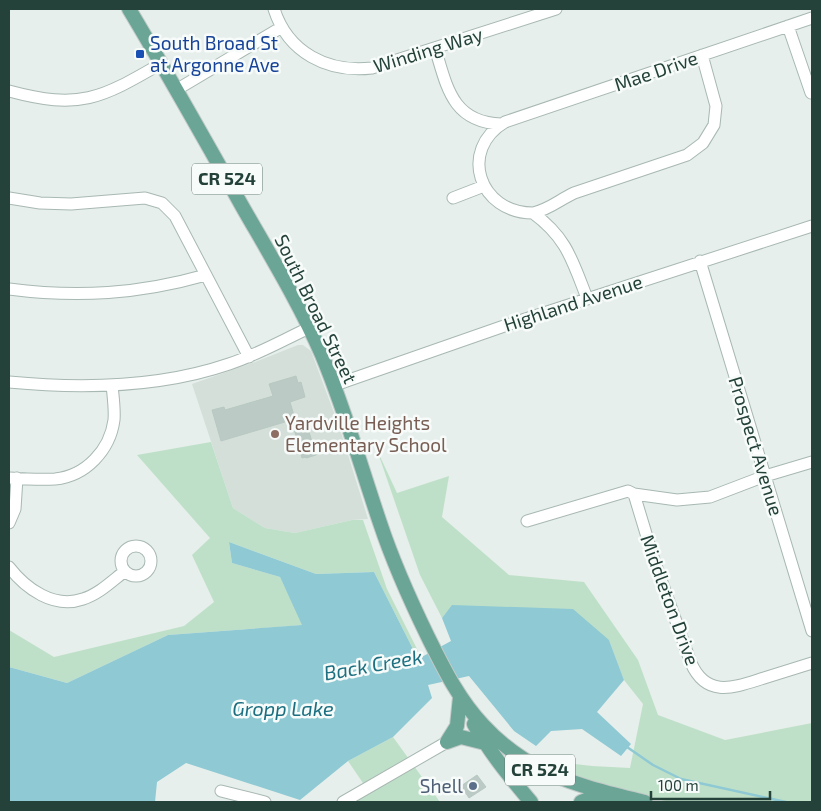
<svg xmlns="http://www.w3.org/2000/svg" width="821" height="811" font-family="'Exo 2',sans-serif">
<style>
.built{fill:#d4dfda}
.green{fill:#bfe0c8}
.water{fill:#8ec9d4}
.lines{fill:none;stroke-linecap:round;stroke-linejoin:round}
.stream{stroke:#8ec9d4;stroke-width:2.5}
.building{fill:#bbcac4;stroke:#b8c9c2}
.minor-casing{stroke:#a8b8b2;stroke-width:13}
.major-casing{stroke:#c2cac8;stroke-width:16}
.minor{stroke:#fff;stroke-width:11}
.major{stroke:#6aa596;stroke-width:14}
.transit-dot{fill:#1a4fb4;stroke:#f7fbf9;stroke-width:2}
.education-dot{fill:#8d6e63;stroke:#f7fbf9;stroke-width:2}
.service-dot{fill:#5c6f8a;stroke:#f7fbf9;stroke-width:2}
.labels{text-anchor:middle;stroke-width:5;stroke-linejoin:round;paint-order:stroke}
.shield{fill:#f7fbf9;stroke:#637a73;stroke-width:1}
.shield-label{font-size:18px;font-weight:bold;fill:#24423a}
.transit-label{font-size:19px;fill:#164399;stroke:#f7fbf9;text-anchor:start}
.street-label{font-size:19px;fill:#24423a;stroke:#f7fbf9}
.education-label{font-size:19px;fill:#785e54;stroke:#f7fbf9;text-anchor:start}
.service-label{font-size:19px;fill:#4e5e75;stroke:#f7fbf9;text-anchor:end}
.water-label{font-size:20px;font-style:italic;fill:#1c6f80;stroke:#f7fbf9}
</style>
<rect width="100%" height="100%" fill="#e6efeb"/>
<path class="built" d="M 298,345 L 303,345 L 311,351 L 339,426 L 368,519 L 352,520 L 295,533 L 265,528 L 233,508 L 192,384 L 255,362 Z"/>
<path class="green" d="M 211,442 L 233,508 L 265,528 L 295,533 L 352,520 L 363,520 L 387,589 L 421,657 L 418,659 L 374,572 L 316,574 L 229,542 L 232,563 L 280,577 L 303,625 L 168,635 L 67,683 L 9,667 L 9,630 L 54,657 L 184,626 L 214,602 L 192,555 L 210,538 L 137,455 Z
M 377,450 L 397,493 L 449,476 L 442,517 L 509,575 L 584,582 L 638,660 L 658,715 L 725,740 L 812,723 L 812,802 L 669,802 L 582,779 L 541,760 L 592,766 L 630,768 L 643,704 L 624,680 L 609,640 L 453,605 L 442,618 L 420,575 Z
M 393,737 L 440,802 L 340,802 L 365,786 L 348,761 Z"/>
<path class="water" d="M 229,542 L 316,574 L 374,572 L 418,659 L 451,641 L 442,618 L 452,605 L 573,609 L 609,640 L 624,680 L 597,712 L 631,744 L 621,756 L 582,729 L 551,731 L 536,746 L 514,731 L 469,676 L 428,685 L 432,698 L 393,737 L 348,761 L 300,800 L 186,763 L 157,782 L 155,802 L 9,802 L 9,667 L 67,683 L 168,635 L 302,625 L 280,577 L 232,563 Z"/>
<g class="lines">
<path class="stream" d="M 627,747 L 653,765 L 681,779 L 786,802"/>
</g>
<path class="building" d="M 296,376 L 298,383 L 301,382 L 305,397 L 290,402 L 295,419 L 221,441 L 212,410 L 224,407 L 225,410 L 273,396 L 269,384 Z
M 306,422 L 316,455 L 306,458 L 306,457 L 302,458 L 293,425 Z
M 477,775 L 486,787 L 469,798 L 461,786 Z"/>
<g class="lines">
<g class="minor-casing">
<path id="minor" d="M 274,9 C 288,53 328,73 372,68 L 556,9
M 788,26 L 811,93
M 435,48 C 447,87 452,122 501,124
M 176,90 L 282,27
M 9,91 C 80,110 100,99 162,63
M 9,198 L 40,203 L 71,204 L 145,198 L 162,203 L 175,216 L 249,357
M 453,198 L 484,186
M 533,213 C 550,209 559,200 574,193 L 687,155 L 703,143 L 714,125 L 716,106 L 702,55
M 700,261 L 812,631
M 9,289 C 78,298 139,294 206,275
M 587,298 C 572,260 567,238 533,213 C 479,213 458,150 505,122 L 812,18
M 9,382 C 82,389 159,388 229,364 C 257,355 283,340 309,328
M 335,385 L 507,325 L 812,226
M 9,478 C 24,479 40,480 55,479 C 86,476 110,450 114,420 C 115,409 113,396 112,385
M 634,494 L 654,560 L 691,663 C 707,699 735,687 764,678 C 780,673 796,668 812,663
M 527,521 L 628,491 L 634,494 L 677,500 L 710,497 L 765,476 L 812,462
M 9,523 L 15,509 L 17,478
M121 561a15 15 0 1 1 30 0a15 15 0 1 1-30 0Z
M 9,567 C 26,589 54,609 83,599 C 99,594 112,581 125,571
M 221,791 L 265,802
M 343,802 L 447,742"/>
</g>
<g class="major-casing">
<path id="major" d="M 129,9 C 168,74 205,140 242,206 C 270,255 300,304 322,355 C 345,410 361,467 380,523 C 393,562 410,600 428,637 C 444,669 459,700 483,725 C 530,776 581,786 645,802
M 474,724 C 490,753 510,777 531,802
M 447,742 L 457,726 L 460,697
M 447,742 L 461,737 L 485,743
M 581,802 L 591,798 L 609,798"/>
</g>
<use href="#minor" class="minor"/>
<use href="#major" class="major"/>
</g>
<rect class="transit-dot" x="135" y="49" width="10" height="10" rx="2.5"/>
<circle class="education-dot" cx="275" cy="434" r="5"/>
<circle class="service-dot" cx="473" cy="786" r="5"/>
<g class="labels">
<g class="shield">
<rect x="192" y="163.5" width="70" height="31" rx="4"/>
<rect x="505" y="754.5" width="70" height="31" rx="4"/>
</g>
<g class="shield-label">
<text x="227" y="185">CR 524</text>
<text x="540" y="776">CR 524</text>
</g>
<g class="transit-label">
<text x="150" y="50">South Broad St<tspan x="150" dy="22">at Argonne Ave</tspan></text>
</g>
<g class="street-label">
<text transform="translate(428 50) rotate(-17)" y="7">Winding Way</text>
<text transform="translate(656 71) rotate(-19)" y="7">Mae Drive</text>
<text transform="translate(573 303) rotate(-18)" y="7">Highland Avenue</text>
<text transform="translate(316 309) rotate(64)" y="7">South Broad Street</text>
<text transform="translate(756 446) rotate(73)" y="7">Prospect Avenue</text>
<text transform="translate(670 600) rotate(70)" y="7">Middleton Drive</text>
</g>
<g class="education-label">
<text x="285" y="430">Yardville Heights<tspan x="285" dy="22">Elementary School</tspan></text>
</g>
<g class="service-label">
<text x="463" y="793">Shell</text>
</g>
<g class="water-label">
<text transform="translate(373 665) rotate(-10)" y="7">Back Creek</text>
<text x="283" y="716">Gropp Lake</text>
</g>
</g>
<rect width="821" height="811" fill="none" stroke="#24423a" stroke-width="20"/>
<path d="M651 791v8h119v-8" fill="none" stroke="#24423a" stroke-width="2.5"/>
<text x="658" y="791" font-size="15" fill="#24423a" stroke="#f7fbf9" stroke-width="4" paint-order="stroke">100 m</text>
</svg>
